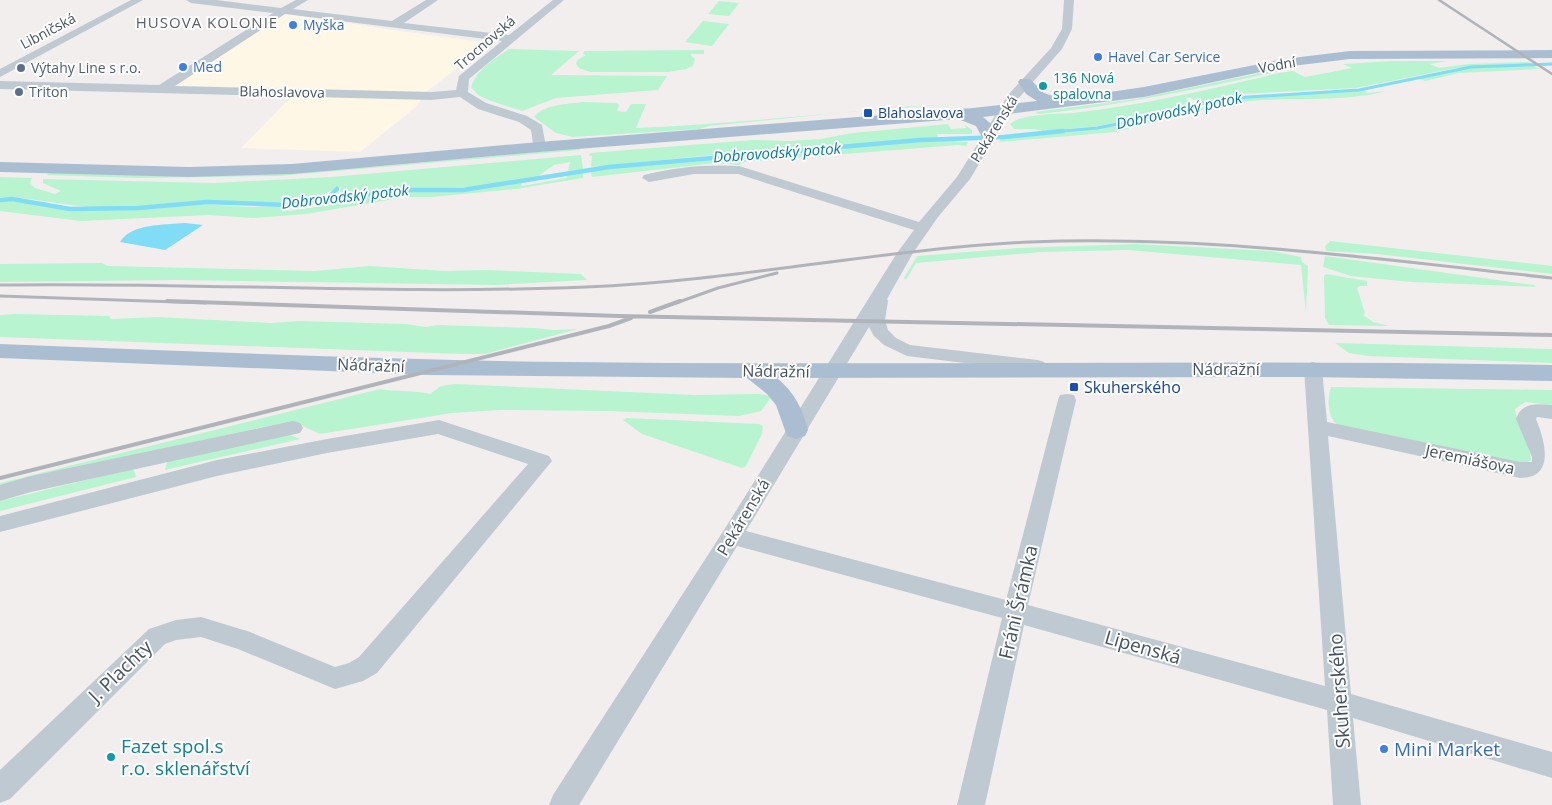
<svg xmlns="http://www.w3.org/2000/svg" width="1552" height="805" font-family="'Open Sans',sans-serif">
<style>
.commercial{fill:#fef7e6}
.green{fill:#b8f4d0}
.water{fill:#81dcf5}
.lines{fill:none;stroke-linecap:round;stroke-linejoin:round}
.stream-far1{stroke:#81dcf5;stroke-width:3}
.stream{stroke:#81dcf5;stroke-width:4.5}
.minor{fill:#bec9d2;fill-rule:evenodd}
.major{fill:#abbed1;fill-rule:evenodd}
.rail-far2{stroke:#b0b4ba;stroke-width:2.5}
.rail-far1{stroke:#b0b4ba;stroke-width:3}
.rail{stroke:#b0b4ba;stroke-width:4}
.shop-dot{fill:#3f7fe0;stroke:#fff;stroke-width:2}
.service-dot{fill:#5c6f8a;stroke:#fff;stroke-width:2}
.culture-dot{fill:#0f9aa8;stroke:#fff;stroke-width:2}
.transit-dot{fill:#1a4fb4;stroke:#fff;stroke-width:2}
.labels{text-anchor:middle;stroke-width:4;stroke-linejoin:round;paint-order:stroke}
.far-shop-label{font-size:14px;fill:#366cbe;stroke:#fff;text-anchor:start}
.far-street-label{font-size:14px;fill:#45525e;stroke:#fff}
.far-service-label{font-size:14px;fill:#4e5e75;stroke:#fff;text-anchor:start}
.far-culture-label{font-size:14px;fill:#0d838f;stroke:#fff;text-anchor:start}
.far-transit-label{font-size:14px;fill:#164399;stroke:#fff;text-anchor:start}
.far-neighbourhood-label{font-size:15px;letter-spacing:1px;fill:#5b5f65;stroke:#fff}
.far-water-label{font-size:15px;font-style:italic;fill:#037b9d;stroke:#fff}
.street-label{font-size:16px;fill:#45525e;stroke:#fff}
.transit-label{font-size:16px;fill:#164399;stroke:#fff;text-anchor:start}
.near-street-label{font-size:19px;fill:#45525e;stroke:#fff}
.near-culture-label{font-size:19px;fill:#0d838f;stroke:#fff;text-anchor:start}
.near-shop-label{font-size:19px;fill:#366cbe;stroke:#fff;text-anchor:start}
</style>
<rect width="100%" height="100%" fill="#f2eeee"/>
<path class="commercial" d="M 286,13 L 392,30 L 490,43 L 426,92 L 416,107 L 360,152 L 241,148 L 300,88 L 172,86 Z"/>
<path class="green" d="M 719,1 L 739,3 L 729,16 L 708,14 Z
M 703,21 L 729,24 L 712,46 L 685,42 Z
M 509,49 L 579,51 L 551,75 L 667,76 L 658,90 L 556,98 L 522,111 L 491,101 L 478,95 L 471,87 C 478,68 493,60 509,49 Z
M 704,50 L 704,54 L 690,54 L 695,59 L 693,66 L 686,69 L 669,72 L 590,72 L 579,68 L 576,64 L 577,60 L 586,55 L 583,54 L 584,51 Z
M 1393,61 L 1448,61 L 1430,64 L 1439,68 L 1468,64 L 1528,62 L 1531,64 L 1456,68 L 1356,88 L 1243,94 L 1198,102 L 1189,97 L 1186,99 L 1194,103 L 1125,121 L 1100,126 L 1043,131 L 1034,129 L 1014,129 L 1010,124 C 1020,114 1058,114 1073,113 C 1143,105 1211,89 1279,73 L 1293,71 L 1305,77 L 1352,68 L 1343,64 Z
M 1294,66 L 1284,70 C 1203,88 1122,105 1039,114 L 1035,112 L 1136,99 Z
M 1534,66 L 1539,69 L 1459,73 L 1425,81 L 1418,78 L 1468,68 Z
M 1364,90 L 1367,93 L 1387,91 C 1329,106 1267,92 1208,108 L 1202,104 L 1257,96 Z
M 584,102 L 616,103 L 619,105 L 617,111 L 626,112 L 631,104 L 646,104 L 636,128 C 749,123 861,109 974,103 L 899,107 L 709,126 L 699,129 L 573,137 L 556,133 L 534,117 C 544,104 568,104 584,102 Z
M 1198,105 L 1205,109 L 1116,132 L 999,142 L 1001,138 L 1011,137 L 1117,126 Z
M 948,124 L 951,129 L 966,128 L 965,125 L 972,130 L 972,134 L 937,134 L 938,138 L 703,156 L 591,167 L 592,156 L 589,156 L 590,153 L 753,140 L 790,141 L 820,139 L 853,133 Z
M 934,140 L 968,142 L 966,146 L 958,145 L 744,162 L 739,165 L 716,163 L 592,177 L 591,171 L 648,164 Z
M 580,148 L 580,150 L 278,176 L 136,178 L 46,175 L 50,173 L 372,167 Z
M 581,155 L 583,169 L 568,171 L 570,162 L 554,165 L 534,179 L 476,187 L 382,190 L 339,197 L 341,187 C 329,190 316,200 307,202 C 271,207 236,200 201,201 C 164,202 127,210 91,207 C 60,205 31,197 0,197 L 0,177 L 32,178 L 30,183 L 35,188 L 55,194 L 61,191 L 43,183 L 43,179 L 214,183 L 331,177 Z
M 583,172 L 583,178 L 516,189 L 432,197 L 406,197 L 306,214 L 253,218 L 209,215 L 81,221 L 0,211 L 0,201 L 9,201 L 92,210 L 137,209 L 201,204 L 252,207 L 290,206 L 288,211 L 337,204 L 337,199 L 391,191 L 464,190 L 521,183 L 522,186 L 566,178 L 567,175 Z
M 1330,241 L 1552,266 L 1552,274 L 1377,254 L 1326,251 L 1325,246 Z
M 1136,244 L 1271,251 L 1301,257 L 1302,262 L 1308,266 L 1306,313 L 1301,265 L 1128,250 L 1041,252 L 916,263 L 906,280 L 904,278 L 917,256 L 1019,248 Z
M 1325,256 L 1534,285 L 1536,287 L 1411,282 L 1351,276 L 1323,267 Z
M 102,263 L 108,266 L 314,271 L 370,266 L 444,271 L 487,270 L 581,274 L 587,280 L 496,285 L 178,280 L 0,282 L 0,264 Z
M 1326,274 L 1367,281 L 1367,286 L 1359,286 L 1357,288 L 1365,313 L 1363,315 L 1373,322 L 1389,326 L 1329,325 L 1325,318 L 1324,276 Z
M 14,314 L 109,316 L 111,319 L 158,317 L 271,323 L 299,321 L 406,324 L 426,327 L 437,325 L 534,328 L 554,330 L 578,329 L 485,354 L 461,354 L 0,337 L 0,315 Z
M 1335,343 L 1552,349 L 1552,363 L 1368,356 L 1349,353 Z
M 455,384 L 695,395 L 758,394 L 772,396 L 761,411 L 739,416 L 608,411 L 500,410 L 452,413 L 320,434 L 296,423 L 263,427 L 114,460 L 0,488 L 0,483 L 380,389 C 397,392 414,390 430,394 L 441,386 Z
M 1331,387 L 1552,390 L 1552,405 L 1525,402 L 1515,409 C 1517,427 1530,442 1531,460 L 1525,464 L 1339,426 C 1327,419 1327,399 1331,387 Z
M 627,418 L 759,424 L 763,426 L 762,434 L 746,466 L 742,468 L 642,434 L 623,420 Z
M 288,434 L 300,439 L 165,470 L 168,459 Z
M 128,470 L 134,470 L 136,477 L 0,511 L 0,501 Z"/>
<path class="water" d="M 185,223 L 203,225 L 165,250 L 120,242 C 132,223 164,225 185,223 Z"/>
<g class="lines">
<path class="stream-far1" d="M 1051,132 L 1097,128 L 1138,120 L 1203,103 L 1233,98 L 1359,90 L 1471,67 L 1552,64"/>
<path class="stream" d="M 0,200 L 12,199 L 70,209 L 138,208 L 207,202 L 288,205 L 398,190 L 463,190 L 609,167 L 920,140 L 1004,137 L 1063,131
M 326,200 L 337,189"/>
<path class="minor" d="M 131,0 L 143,0 L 0,77 L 0,69 Z
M 186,0 L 216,0 L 281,8 L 296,0 L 308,0 L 293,9 L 392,21 L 426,0 L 438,0 L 404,23 L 509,35 L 553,0 L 564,0 L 469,79 L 468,92 L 486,103 L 527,116 L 542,125 L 546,147 L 539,151 L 534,150 L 531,130 L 519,122 L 478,109 L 460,97 L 431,100 L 0,89 L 0,81 L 159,85 L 273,13 L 191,3 ZM 285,14 L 502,41 L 459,76 L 456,90 L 431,92 L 175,86 Z
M 1064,0 L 1074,0 L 1072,29 L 1062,49 L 1017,100 L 970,179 L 938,217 L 913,253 L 887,299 L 888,301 L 885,320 L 888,330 L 896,338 L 910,345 L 1038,360 L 1044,362 L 1047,366 L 1044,370 L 1038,372 L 907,356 L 884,345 L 874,336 L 869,327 L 746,531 L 1006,600 L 1058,400 L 1060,395 L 1067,394 L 1074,395 L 1076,400 L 1028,605 L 1325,686 L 1304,368 L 1307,364 L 1313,362 L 1319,364 L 1322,368 L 1327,422 L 1520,462 L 1532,462 L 1532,457 L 1516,419 C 1522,402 1536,404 1552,405 L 1552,419 L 1537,417 L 1536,419 C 1548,448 1552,478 1520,478 L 1328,436 L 1351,694 L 1552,752 L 1552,778 L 1353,718 L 1361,805 L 1333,805 L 1327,710 L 1024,625 L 985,805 L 957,805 L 1002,618 L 737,546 L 579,805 L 549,805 L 553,795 L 724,530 L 897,253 L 914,230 L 738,174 L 694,174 L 649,182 L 642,178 L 644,175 C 675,167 707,164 739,166 L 919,222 L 957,177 L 1008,95 L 1051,48 L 1062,29 Z
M 439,420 L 549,456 L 552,461 L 377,673 L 363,681 L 335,689 L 238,649 L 201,637 L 176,640 L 165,644 L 10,799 L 0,803 L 0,770 L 149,629 L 176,620 L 201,617 L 250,632 L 335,667 L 349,663 L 359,657 L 528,464 L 438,434 L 327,453 L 217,476 L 0,532 L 0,516 L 217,460 L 327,439 Z
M 293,421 L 300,423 L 303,428 L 300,433 L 31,492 L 0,501 L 0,485 L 31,476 Z"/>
<path class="major" d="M 1552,50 L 1552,58 L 1350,59 L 1284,67 L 1144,97 L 983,117 L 990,123 L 997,136 L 995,139 L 983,139 L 976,126 L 958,119 L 539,152 L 292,174 L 189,177 L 0,172 L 0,162 L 189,167 L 292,164 L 539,142 L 973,108 L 1037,101 L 1026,94 L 1018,82 L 1020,79 L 1030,79 L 1044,93 L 1062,99 L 1144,87 L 1284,59 L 1350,51 Z
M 0,344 C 190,351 379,360 569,362 C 897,366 1224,359 1552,365 L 1552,381 L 1306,377 L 777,378 C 794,392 803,409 808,430 L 805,436 L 796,439 L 787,436 L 776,405 L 767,394 L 747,378 L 427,375 L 0,358 Z"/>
<path class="rail-far2" d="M 1439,0 L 1552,74"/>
<path class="rail-far1" d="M 0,285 C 195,282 391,295 586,287 C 735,281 881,249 1030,242 C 1204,235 1379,259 1552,278
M 0,296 L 206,303
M 676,303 L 718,288 L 777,273"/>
<path class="rail" d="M 167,301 L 619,316 L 1552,335
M 650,312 L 680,301
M 0,478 L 609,326 L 631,318"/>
</g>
<g class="shop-dot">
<circle cx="293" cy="25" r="5"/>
<circle cx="1098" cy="57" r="5"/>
<circle cx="183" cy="67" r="5"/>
<circle cx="1384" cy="749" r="5"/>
</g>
<g class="service-dot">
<circle cx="21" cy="68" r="5"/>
<circle cx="19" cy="92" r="5"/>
</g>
<g class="culture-dot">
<circle cx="1043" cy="86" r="5"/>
<circle cx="111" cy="757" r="5"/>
</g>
<g class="transit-dot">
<rect x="863" y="108" width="10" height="10" rx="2.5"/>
<rect x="1069" y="382" width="10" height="10" rx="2.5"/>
</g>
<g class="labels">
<g class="far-shop-label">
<text x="303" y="30">Myška</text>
<text x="1108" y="62">Havel Car Service</text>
<text x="193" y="72">Med</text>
</g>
<g class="far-street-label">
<text transform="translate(48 31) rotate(-28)" y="5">Libničská</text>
<text transform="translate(485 43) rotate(-41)" y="5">Trocnovská</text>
<text transform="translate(1277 65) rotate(-10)" y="5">Vodní</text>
<text transform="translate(282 92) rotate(1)" y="5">Blahoslavova</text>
<text transform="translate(994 129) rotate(-58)" y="5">Pekárenská</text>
</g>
<g class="far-service-label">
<text x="31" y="73">Výtahy Line s r.o.</text>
<text x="29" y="97">Triton</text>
</g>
<g class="far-culture-label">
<text x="1053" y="83">136 Nová<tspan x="1053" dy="16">spalovna</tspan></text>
</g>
<g class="far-transit-label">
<text x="878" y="118">Blahoslavova</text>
</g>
<g class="far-neighbourhood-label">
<text x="207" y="28">HUSOVA KOLONIE</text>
</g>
<g class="far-water-label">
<text transform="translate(1179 111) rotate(-12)" y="5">Dobrovodský potok</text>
<text transform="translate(777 153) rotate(-4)" y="5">Dobrovodský potok</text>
<text transform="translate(345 197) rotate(-6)" y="5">Dobrovodský potok</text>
</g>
<g class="street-label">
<text transform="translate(371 365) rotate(2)" y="6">Nádražní</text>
<text x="1226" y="375">Nádražní</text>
<text transform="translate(776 371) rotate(1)" y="6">Nádražní</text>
<text transform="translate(1470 459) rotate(12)" y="6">Jeremiášova</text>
<text transform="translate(743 517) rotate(-59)" y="6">Pekárenská</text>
</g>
<g class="transit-label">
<text x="1084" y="393">Skuherského</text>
</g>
<g class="near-street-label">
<text transform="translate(1018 602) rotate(-77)" y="7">Fráni Šrámka</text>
<text transform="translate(1143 647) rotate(16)" y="7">Lipenská</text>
<text transform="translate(120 671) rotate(-44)" y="7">J. Plachty</text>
<text transform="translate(1339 691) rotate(-94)" y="7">Skuherského</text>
</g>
<g class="near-culture-label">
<text x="121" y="753">Fazet spol.s<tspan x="121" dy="22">r.o. sklenářství</tspan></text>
</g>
<g class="near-shop-label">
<text x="1394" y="756">Mini Market</text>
</g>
</g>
</svg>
